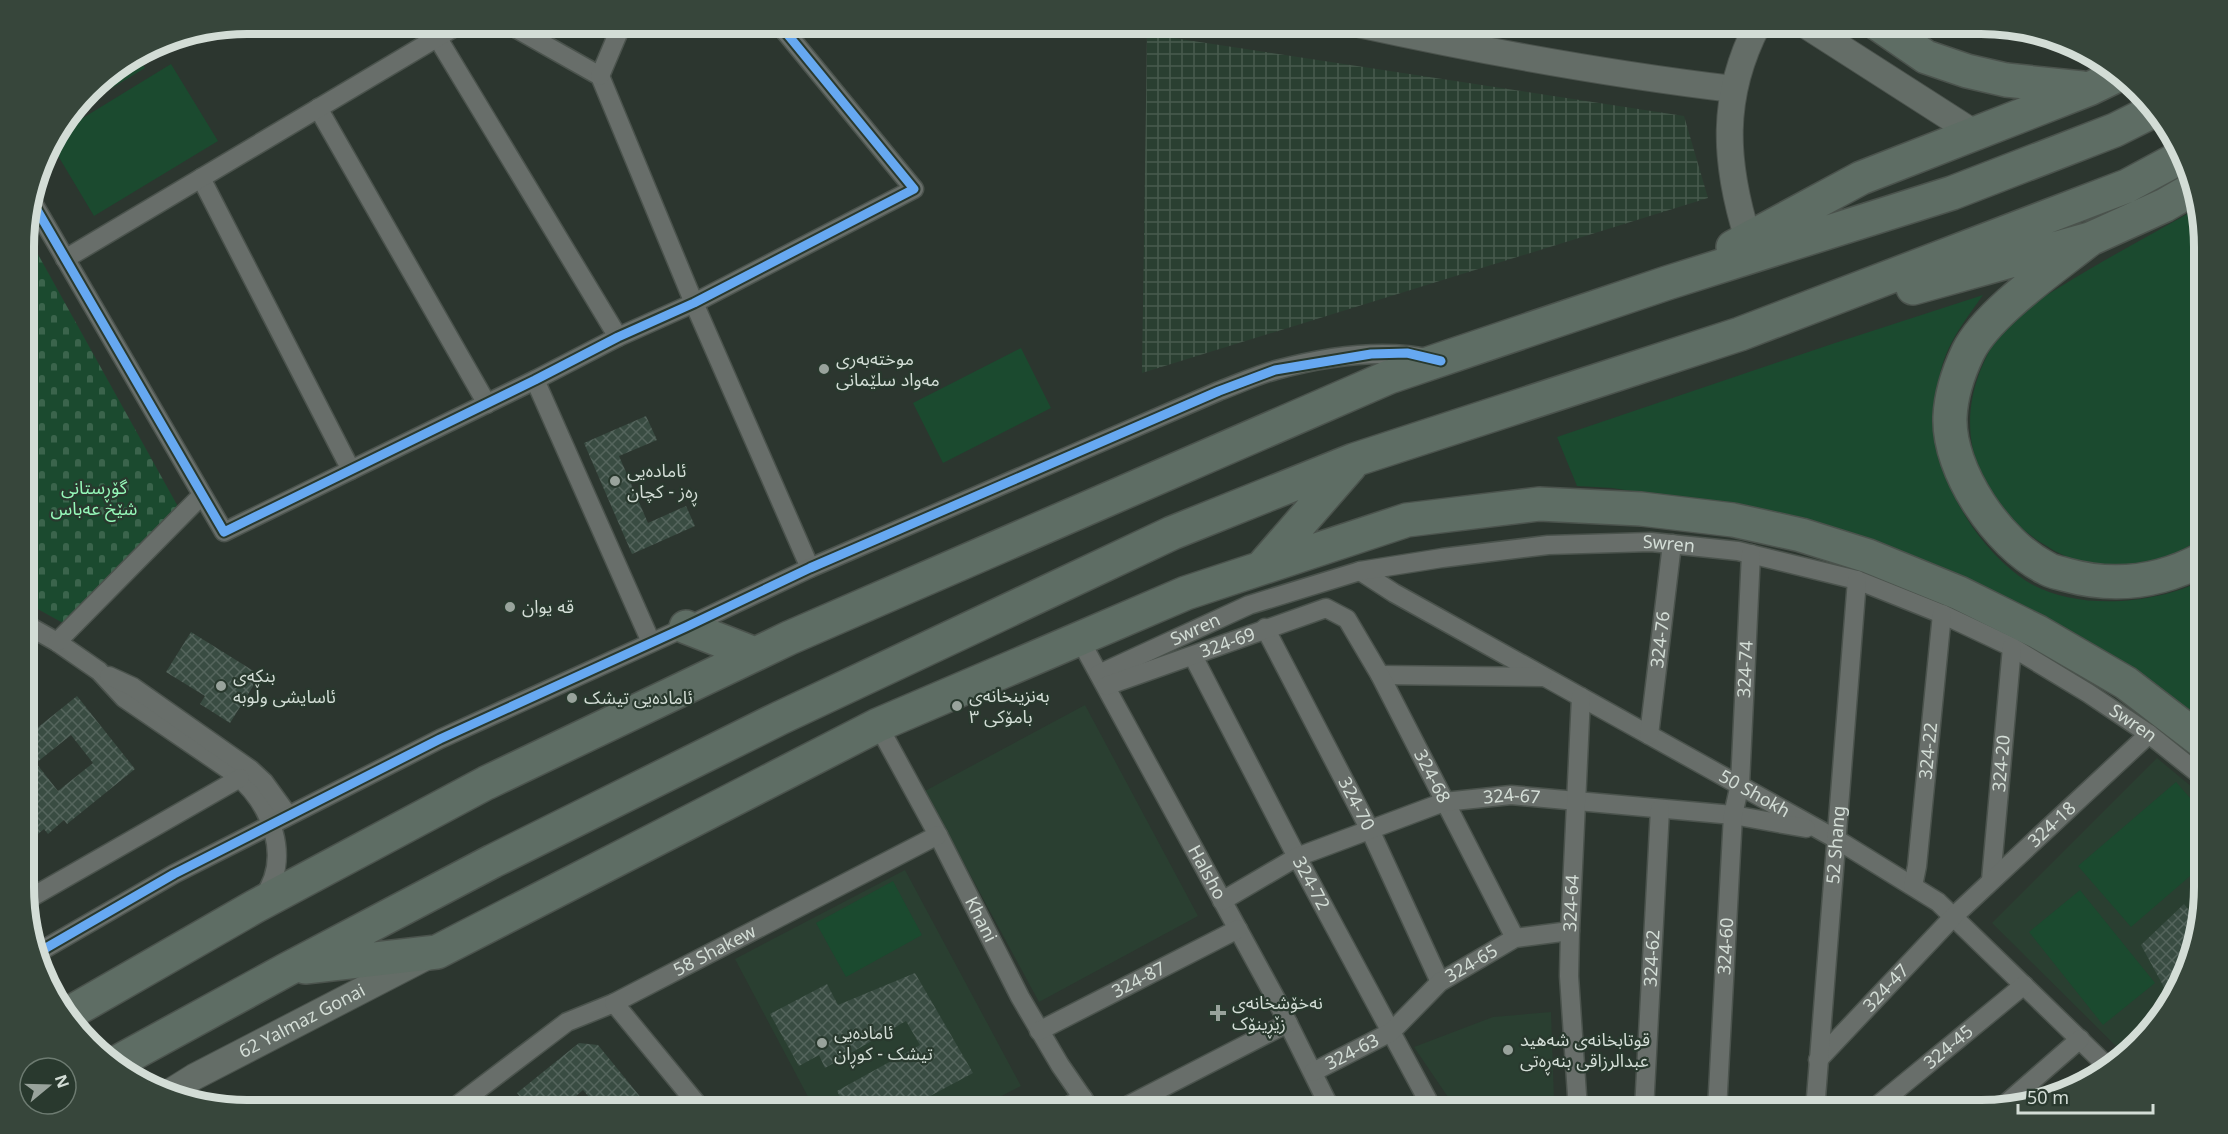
<svg xmlns="http://www.w3.org/2000/svg" width="2228" height="1134" font-family="'Noto Sans','Noto Sans Arabic',sans-serif">
<style>
.built{fill:#2a3f31}
.industrial{fill:url(#industrial-grid)}
.cemetery{fill:url(#cemetery-stones)}
.park{fill:#1b4a2f}
.building{fill:url(#building-cross-hatch);fill-rule:evenodd}
.lines{fill:none;stroke-linecap:round;stroke-linejoin:round}
.street-casing{stroke:#4b534d;stroke-width:21}
.secondary-casing{stroke:#4b534d;stroke-width:28}
.highway-casing{stroke:#4b534d;stroke-width:36}
.street{stroke:#686e6a;stroke-width:18}
.secondary{stroke:#646d67;stroke-width:26}
.highway{stroke:#5e6d64;stroke-width:33}
.cycleway-casing{stroke:#29392e;stroke-width:13}
.cycleway{stroke:#66a8f1;stroke-width:9}
.poi-dot{fill:#99a39c;stroke:#29392e;stroke-width:2}
.labels{text-anchor:middle;stroke-width:4.5;stroke-linejoin:round;paint-order:stroke}
.poi-label{font-size:18px;fill:#d3ddd6;stroke:#29392e;text-anchor:start}
.park-label{font-size:18px;fill:#96f8b9;stroke:#29392e}
.street-label{font-size:18px;fill:#d3ddd6;stroke:#29392e}
.rim{fill:none;stroke:#d3ddd6;stroke-width:8}
</style>
<defs>
<pattern id="industrial-grid" width="8" height="8" patternUnits="userSpaceOnUse" patternTransform="scale(1.5)"><rect width="8" height="8" fill="#2a3f31"/><path d="M0 4h8M4 0v8" fill="none" stroke="#485a4e"/></pattern>
<pattern id="cemetery-stones" width="16" height="16" patternUnits="userSpaceOnUse" patternTransform="scale(1.5)"><rect width="16" height="16" fill="#1b4a2f"/><path d="M2 7V4a2 2 0 0 1 4 0v3zM10 15v-3a2 2 0 0 1 4 0v3z" fill="#3b644c"/></pattern>
<pattern id="building-cross-hatch" width="8" height="8" patternUnits="userSpaceOnUse" patternTransform="scale(1.5)"><rect width="8" height="8" fill="#394c42"/><path d="M0 0l8 8M0 8l8-8" fill="none" stroke="#55655d"/></pattern>
</defs>
<rect width="100%" height="100%" fill="#2c362f"/>
<path class="built" d="M 1085,705 L 1198,916 L 1039,1002 L 925,791 Z
M 2157,758 L 2204,797 L 2204,887 L 2181,986 L 2148,1034 L 2125,1055 L 1992,923 Z
M 905,870 L 1021,1086 L 974,1110 L 815,1110 L 735,959 Z
M 1551,1012 L 1554,1099 L 1454,1106 L 1414,1047 L 1493,1017 Z"/>
<path class="industrial" d="M 1147,34 L 1684,116 L 1708,198 L 1142,373 Z"/>
<path class="cemetery" d="M 25,231 L 181,512 L 63,623 L 25,602 Z"/>
<path class="park" d="M 137,56 L 145,68 L 77,109 L 100,80 Z
M 171,64 L 218,141 L 94,216 L 51,144 L 60,132 Z
M 2198,208 L 2202,219 L 2203,537 C 2194,542 2185,549 2176,553 C 2146,565 2104,570 2073,559 C 2060,555 2048,547 2037,540 C 1981,501 1955,439 1979,374 C 1985,359 1992,343 2002,330 C 2017,311 2039,300 2060,287 C 2105,259 2152,234 2198,208 Z
M 1983,295 C 1966,319 1948,342 1941,370 C 1920,447 1958,529 2019,576 C 2066,612 2153,606 2203,580 L 2204,722 L 2133,670 L 1751,509 L 1612,488 L 1577,486 L 1557,437 L 1832,344 Z
M 1021,348 L 1051,408 L 943,463 L 913,403 Z
M 2176,782 L 2204,814 L 2204,864 L 2131,927 L 2078,866 Z
M 893,881 L 922,935 L 846,977 L 816,923 Z
M 2080,890 L 2155,983 L 2103,1025 L 2029,932 Z"/>
<path class="building" d="M 646,416 L 657,440 L 619,456 L 648,523 L 686,506 L 695,526 L 632,554 L 584,443 Z
M 191,632 L 260,675 L 230,723 L 200,704 L 205,696 L 166,672 Z
M 77,696 L 135,769 L 67,824 L 64,820 L 48,834 L 44,829 L 26,844 L 26,737 ZM 71,735 L 93,763 L 58,791 L 36,763 Z
M 2184,904 L 2196,919 L 2181,986 L 2171,1000 L 2141,945 Z
M 915,973 L 973,1073 L 904,1110 L 847,1110 L 837,1091 L 920,1045 L 906,1021 L 825,1068 L 819,1055 L 799,1066 L 770,1014 L 827,984 L 838,1005 Z
M 579,1043 L 598,1045 L 651,1110 L 600,1110 L 583,1090 L 560,1110 L 531,1110 L 517,1093 Z"/>
<g class="lines">
<g class="street-casing">
<g id="street">
<path d="M 508,24 L 600,76 L 694,303 L 810,568"/>
<path d="M 437,37 L 618,337"/>
<path d="M 1443,43 L 1450,24"/>
<path d="M 600,76 L 622,24"/>
<path d="M 318,108 L 487,404"/>
<path d="M 201,178 L 351,470"/>
<path d="M 33,203 L 224,532 L 535,380 L 618,337 L 694,303 L 914,189 L 779,24"/>
<path d="M 65,259 L 460,24"/>
<path d="M 535,380 L 651,642"/>
<path id="s1" d="M 1360,571 L 1394,593 L 1836,839 L 1938,902 L 2109,1068"/>
<path d="M 25,624 L 57,642 L 99,671 L 124,698 L 235,774 C 271,804 293,858 262,899"/>
<path id="s2" d="M 1265,628 L 1370,830 L 1440,982"/>
<path id="s3" d="M 1079,638 L 1276,999 L 1331,1110"/>
<path d="M 57,642 L 202,495"/>
<path id="s4" d="M 1193,656 L 1297,857 L 1433,1110"/>
<path id="s5" d="M 1099,674 L 1249,605 L 1360,571 L 1442,558 L 1548,545 L 1651,542 L 1738,551 L 1857,580 L 1942,614 L 2012,647 L 2088,693 L 2149,734 L 2204,778"/>
<path d="M 1380,675 L 1543,677"/>
<path d="M 109,676 L 133,687 L 250,769 L 264,782 L 288,815"/>
<path id="s6" d="M 1106,686 L 1326,608 L 1347,619 L 1380,675 L 1515,938"/>
<path id="s7" d="M 878,725 L 938,835 L 1020,997 L 1060,1065 L 1091,1110"/>
<path id="s8" d="M 1649,735 L 1672,544"/>
<path id="s9" d="M 1991,880 L 2012,647"/>
<path id="s10" d="M 1913,886 L 1917,866 L 1942,614"/>
<path d="M 26,897 L 32,897 L 240,778"/>
<path id="s11" d="M 1222,901 L 1297,857 L 1444,802 L 1511,795 L 1733,815 L 1806,828"/>
<path d="M 39,952 L 174,874 L 440,739 L 686,627 L 810,568 L 1219,391 C 1238,384 1257,375 1276,370 C 1324,357 1382,348 1432,359"/>
<path id="s12" d="M 1039,1031 L 1238,929"/>
<path id="s13" d="M 1818,1060 L 1954,916 L 2149,734"/>
<path id="s14" d="M 1313,1072 L 1391,1032 L 1440,982 L 1515,938 L 1570,931"/>
<path d="M 2001,1108 L 2080,1039"/>
<path d="M 451,1110 L 567,1022 L 614,1003"/>
<path id="s15" d="M 702,1110 L 614,1003 L 938,835"/>
<path d="M 1061,1110 L 1083,1098"/>
<path d="M 1119,1110 L 1288,1023"/>
<path id="s16" d="M 1578,1110 L 1569,976 L 1570,931 L 1581,697"/>
<path id="s17" d="M 1644,1110 L 1660,809"/>
<path id="s18" d="M 1717,1110 L 1733,815 L 1740,784 L 1751,554"/>
<path id="s19" d="M 1815,1110 L 1857,580"/>
<path id="s20" d="M 1872,1110 L 2024,985"/>
</g>
</g>
<g class="secondary-casing">
<g id="secondary">
<path d="M 1358,24 C 1482,51 1607,74 1733,89"/>
<path d="M 1804,24 L 1974,133"/>
<path d="M 1748,239 C 1724,162 1720,97 1758,24"/>
<path id="s21" d="M 170,1092 L 194,1077 L 424,958"/>
</g>
</g>
<g class="highway-casing">
<path id="highway" d="M 1878,24 L 1926,57 L 1967,71 L 2006,80 L 2082,88
M 2090,239 C 2055,267 1987,313 1968,352 C 1958,373 1951,394 1950,417 C 1948,471 1998,544 2046,568 C 2052,572 2060,573 2067,575 C 2114,588 2160,582 2203,559
M 1733,247 L 1861,178 L 2089,89 L 2120,74
M 1913,288 L 2090,239 L 2165,205 L 2191,190
M 1262,567 L 1350,466
M 686,627 L 755,654
M 305,967 L 437,952 L 878,725 L 1186,593 L 1407,520 L 1539,504 L 1641,509 L 1733,520 L 1801,535 L 1868,556 L 1959,593 L 2038,632 L 2126,683 L 2204,743
M 66,1015 L 254,907 L 486,783 L 789,638 L 1389,377 L 1667,283 L 1952,193 L 2115,130 L 2155,110
M 114,1064 L 286,970 L 493,861 L 780,718 L 1172,533 L 1354,460 L 1740,334 L 2127,186 L 2179,158"/>
</g>
<use href="#street" class="street"/>
<use href="#secondary" class="secondary"/>
<use href="#highway" class="highway"/>
<g class="cycleway-casing">
<path id="cycleway" d="M 33,203 L 224,532 L 535,380 L 618,337 L 694,303 L 914,189 L 779,24
M 39,952 L 174,874 L 440,739 L 686,627 L 810,568 L 1219,391 L 1275,370 L 1371,354 L 1407,353 L 1441,361"/>
</g>
<use href="#cycleway" class="cycleway"/>
</g>
<g class="poi-dot">
<circle cx="824" cy="369" r="6"/>
<circle cx="615" cy="481" r="6"/>
<circle cx="510" cy="607" r="6"/>
<circle cx="221" cy="686" r="6"/>
<circle cx="572" cy="698" r="6"/>
<circle cx="957" cy="706" r="6"/>
<path d="M1215 1004h6v6h6v6h-6v6h-6v-6h-6v-6h6z"/>
<circle cx="822" cy="1043" r="6"/>
<circle cx="1508" cy="1050" r="6"/>
</g>
<g class="labels">
<g class="poi-label">
<text x="836" y="365">موختەبەری<tspan x="836" dy="21">مەواد سلێمانی</tspan></text>
<text x="627" y="477">ئامادەیی<tspan x="627" dy="21">ڕەز - کچان</tspan></text>
<text x="522" y="613">قه یوان</text>
<text x="233" y="682">بنکەی<tspan x="233" dy="21">ئاسایشی وڵوبە</tspan></text>
<text x="969" y="702">بەنزینخانەی<tspan x="969" dy="21">بامۆکی ٣</tspan></text>
<text x="584" y="704">ئامادەیی تیشک</text>
<text x="1232" y="1009">نەخۆشخانەی<tspan x="1232" dy="21">زێڕینۆک</tspan></text>
<text x="834" y="1039">ئامادەیی<tspan x="834" dy="21">تیشک - کوڕان</tspan></text>
<text x="1520" y="1046">قوتابخانەی شەهید<tspan x="1520" dy="21">عبدالرزاقی بنەڕەتی</tspan></text>
</g>
<g class="park-label">
<text x="94" y="494">گۆڕستانی<tspan x="94" dy="21">شێخ عەباس</tspan></text>
</g>
<g class="street-label">
<text dy="6" stroke="none"><textPath href="#s5" startOffset="592">Swren</textPath></text>
<text dy="6" stroke="none"><textPath href="#s5" startOffset="106">Swren</textPath></text>
<text dy="6" stroke="none"><textPath href="#s8" startOffset="96">324-76</textPath></text>
<text dy="6" stroke="none"><textPath href="#s6" startOffset="129">324-69</textPath></text>
<text dy="6" stroke="none"><textPath href="#s18" startOffset="442">324-74</textPath></text>
<text dy="6" stroke="none"><textPath href="#s5" startOffset="1096">Swren</textPath></text>
<text dy="6" stroke="none"><textPath href="#s10" startOffset="136">324-22</textPath></text>
<text dy="6" stroke="none"><textPath href="#s9" startOffset="117">324-20</textPath></text>
<text dy="6" stroke="none"><textPath href="#s6" startOffset="436">324-68</textPath></text>
<text dy="6" stroke="none"><textPath href="#s1" startOffset="453">50 Shokh</textPath></text>
<text dy="6" stroke="none"><textPath href="#s11" startOffset="312">324-67</textPath></text>
<text dy="6" stroke="none"><textPath href="#s2" startOffset="198">324-70</textPath></text>
<text dy="6" stroke="none"><textPath href="#s13" startOffset="332">324-18</textPath></text>
<text dy="6" stroke="none"><textPath href="#s19" startOffset="266">52 Shang</textPath></text>
<text dy="6" stroke="none"><textPath href="#s3" startOffset="267">Halsho</textPath></text>
<text dy="6" stroke="none"><textPath href="#s4" startOffset="256">324-72</textPath></text>
<text dy="6" stroke="none"><textPath href="#s16" startOffset="207">324-64</textPath></text>
<text dy="6" stroke="none"><textPath href="#s7" startOffset="220">Khani</textPath></text>
<text dy="6" stroke="none"><textPath href="#s18" startOffset="164">324-60</textPath></text>
<text dy="6" stroke="none"><textPath href="#s15" startOffset="252">58 Shakew</textPath></text>
<text dy="6" stroke="none"><textPath href="#s17" startOffset="152">324-62</textPath></text>
<text dy="6" stroke="none"><textPath href="#s14" startOffset="194">324-65</textPath></text>
<text dy="6" stroke="none"><textPath href="#s12" startOffset="112">324-87</textPath></text>
<text dy="6" stroke="none"><textPath href="#s13" startOffset="99">324-47</textPath></text>
<text dy="6" stroke="none"><textPath href="#s21" startOffset="150">62 Yalmaz Gonai</textPath></text>
<text dy="6" stroke="none"><textPath href="#s20" startOffset="99">324-45</textPath></text>
<text dy="6" stroke="none"><textPath href="#s14" startOffset="44">324-63</textPath></text>
</g>
</g>
<path d="M0 0H2228V1134H0ZM247 34H1981A213 213 0 0 1 2194 247V887A213 213 0 0 1 1981 1100H247A213 213 0 0 1 34 887V247A213 213 0 0 1 247 34Z" fill="#37463b" fill-rule="evenodd"/>
<path class="rim" d="M247 34H1981A213 213 0 0 1 2194 247V887A213 213 0 0 1 1981 1100H247A213 213 0 0 1 34 887V247A213 213 0 0 1 247 34Z"/>
<g transform="translate(48 1086) rotate(71)"><circle r="28" fill="#29392e" stroke="#6d7b71" stroke-width="1.5"/>
<path d="M0-4.5L10 22L0 15L-10 22Z" fill="#99a39c"/>
<text y="-9" font-size="16" font-weight="bold" text-anchor="middle" fill="#d3ddd6">N</text>
</g>
<path d="M2018 1104v9h135v-9" fill="none" stroke="#d3ddd6" stroke-width="3"/>
<text x="2027" y="1104" font-size="18" fill="#d3ddd6" stroke="#29392e" stroke-width="4.5" paint-order="stroke">50 m</text>
</svg>
